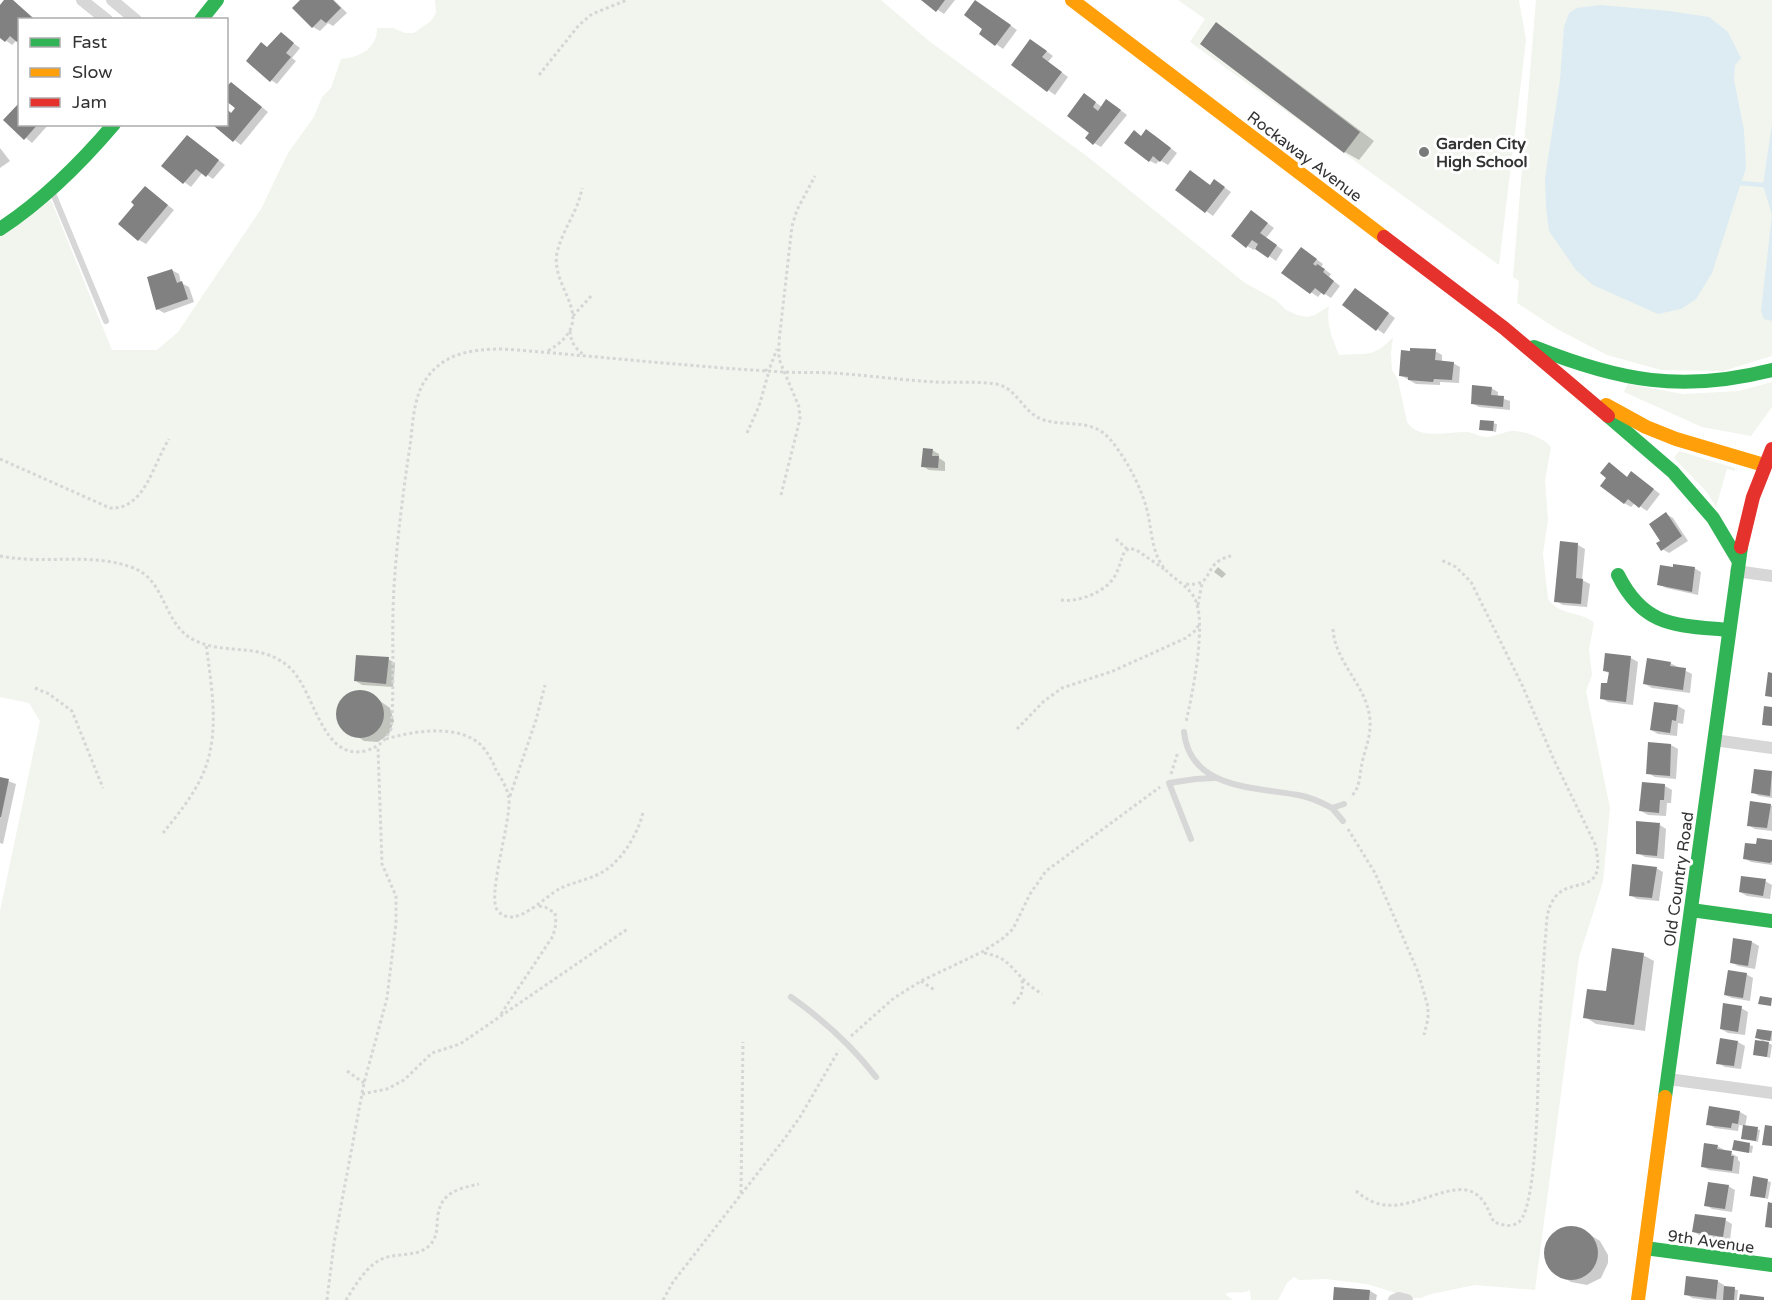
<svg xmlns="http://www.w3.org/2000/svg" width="1772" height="1300" font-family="'Varela Round',sans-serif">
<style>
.green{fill:#f1f5ed}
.water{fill:#ddebf3}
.shadow{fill:#0003}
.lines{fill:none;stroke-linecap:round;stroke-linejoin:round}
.stream{stroke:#ddebf3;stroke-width:4.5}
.building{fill:#818181}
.path{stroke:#d6d6d6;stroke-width:3;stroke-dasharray:3 3;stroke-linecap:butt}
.lane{stroke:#d7d7d7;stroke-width:6}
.street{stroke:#d7d7d7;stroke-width:12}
.fast{stroke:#30b455;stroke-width:14}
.slow{stroke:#ff9f0a;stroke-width:14}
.jam{stroke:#e5322d;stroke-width:14}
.poi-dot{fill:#7a7a7a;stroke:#fff;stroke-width:2}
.labels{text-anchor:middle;stroke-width:6;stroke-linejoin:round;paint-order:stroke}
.poi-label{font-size:16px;font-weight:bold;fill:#333;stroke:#fff;text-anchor:start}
.street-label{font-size:16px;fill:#333;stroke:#fff}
</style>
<rect width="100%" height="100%" fill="#fff"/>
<path class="green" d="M 435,0 L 881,0 L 929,41 L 1088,157 L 1245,283 L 1276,300 L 1286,310 L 1297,315 L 1307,317 L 1315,315 L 1329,306 C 1326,325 1332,337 1339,355 C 1364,353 1375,358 1393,337 L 1391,353 L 1392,370 L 1398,380 L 1407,422 C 1419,441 1449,431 1468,432 C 1474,433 1480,437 1486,437 C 1496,437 1504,431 1513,431 C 1525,431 1544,438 1551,447 L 1545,480 L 1548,520 L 1543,554 L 1548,599 C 1559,616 1585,612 1594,623 L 1589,649 L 1592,675 L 1586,691 L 1610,808 L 1603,882 L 1579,957 L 1535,1290 L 1475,1285 L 1431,1294 L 1421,1298 L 1412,1298 L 1367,1284 L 1325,1279 L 1299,1280 L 1294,1277 L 1287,1283 L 1278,1300 L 1251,1300 L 1250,1290 C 1241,1295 1234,1290 1225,1294 L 1233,1300 L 0,1300 L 0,911 L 40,721 L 29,703 L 0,697 L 0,235 L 51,200 L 112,350 L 157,350 L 178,332 L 261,209 L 288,153 L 314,117 L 322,97 L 331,88 L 341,59 C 360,57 377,49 377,28 L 393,28 L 405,33 L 414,33 L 431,21 L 436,13 Z
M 1178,0 L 1519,0 L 1526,40 L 1499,265 L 1190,42 L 1205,19 Z
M 1536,0 L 1772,0 L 1772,356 L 1723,371 L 1661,370 L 1607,355 L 1557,329 L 1517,303 L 1519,281 L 1513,277 Z
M 1772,382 L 1772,407 L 1751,436 L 1702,427 L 1624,392 L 1628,384 L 1683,394 L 1739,391 Z
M 1679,451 L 1735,468 L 1735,471 L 1727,469 L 1716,507 L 1706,491 L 1674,458 Z"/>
<path class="water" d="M 1600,5 L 1669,11 L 1709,17 L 1728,32 L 1741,58 L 1735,65 L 1734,80 L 1744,130 L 1746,168 L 1736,198 L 1712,273 L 1696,299 L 1681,309 L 1658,314 L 1593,285 L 1576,270 L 1549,231 L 1546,207 L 1545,178 L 1560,80 L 1564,27 L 1569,13 L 1577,8 Z
M 1772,124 L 1772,321 L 1764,319 L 1761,311 L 1772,215 L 1763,185 Z"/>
<path class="shadow" d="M 6,0 L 15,2 L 36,20 L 20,20 L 20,42 L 17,40 L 12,45 L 0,36 L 0,8 Z
M 302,0 L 334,0 L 347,13 L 333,26 L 328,23 L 320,31 L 313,27 Z
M 923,0 L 955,0 L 944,14 Z
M 976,1 L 1017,30 L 1003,49 L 981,33 L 984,28 Z
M 1216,24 L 1231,33 L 1374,141 L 1359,160 L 1345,152 Z
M 281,34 L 300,48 L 292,58 L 296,61 L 277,84 L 271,80 Z
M 1038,45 L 1053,56 L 1048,62 L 1068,77 L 1055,95 L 1013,65 Z
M 238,88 L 268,112 L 241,145 L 216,126 L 226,124 L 237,108 Z
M 1091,99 L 1102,107 L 1114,105 L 1127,115 L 1101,147 L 1094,143 L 1091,132 Z
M 5,120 L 20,124 L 49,124 L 32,143 Z
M 1154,135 L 1177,153 L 1168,165 L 1160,160 L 1156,164 L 1150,161 L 1142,137 Z
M 188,136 L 225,165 L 213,179 L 203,172 L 191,187 L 163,166 Z
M 0,148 L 10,161 L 0,168 Z
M 1221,185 L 1231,192 L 1213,216 L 1177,190 Z
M 145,187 L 174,210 L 146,244 L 139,240 L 136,205 Z
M 1258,216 L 1274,228 L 1266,238 L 1283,250 L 1276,261 L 1256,247 L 1254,250 L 1247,246 Z
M 1308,253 L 1323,264 L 1321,267 L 1331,274 L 1329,277 L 1340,286 L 1331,298 L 1322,292 L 1318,297 L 1283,273 Z
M 172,270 L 179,274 L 181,283 L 189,287 L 194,302 L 164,313 L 157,309 Z
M 1362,294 L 1395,318 L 1384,334 L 1344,305 Z
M 1435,351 L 1442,355 L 1442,362 L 1453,363 L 1460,367 L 1459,383 L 1440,382 L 1440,385 L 1416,384 L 1400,375 Z
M 1491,388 L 1498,392 L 1498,397 L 1510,401 L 1510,410 L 1479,407 L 1472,403 Z
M 1481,421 L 1497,424 L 1496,432 L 1481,429 Z
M 932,450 L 939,454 L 939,458 L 945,462 L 945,471 L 929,470 L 922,466 Z
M 1616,468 L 1628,478 L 1638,477 L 1660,494 L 1647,511 L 1635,503 L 1631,507 L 1624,503 Z
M 1666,514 L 1673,518 L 1688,541 L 1669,553 L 1662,549 Z
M 1578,545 L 1585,549 L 1582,580 L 1590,584 L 1587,607 L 1563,605 L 1556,601 Z
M 1218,567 L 1226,574 L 1222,578 L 1214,572 Z
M 1694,568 L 1701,572 L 1698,595 L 1666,588 L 1659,584 L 1674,569 Z
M 1631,658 L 1638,662 L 1633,705 L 1608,702 L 1601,698 L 1609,685 L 1610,674 L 1604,670 Z
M 388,659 L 395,663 L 393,687 L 362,685 L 356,681 Z
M 1670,663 L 1692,674 L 1690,693 L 1652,688 L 1645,684 Z
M 367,692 L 390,708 L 394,721 L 389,734 L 378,742 L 364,741 L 341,725 L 338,710 L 340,703 L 351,693 Z
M 1655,703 L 1678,706 L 1685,710 L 1683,724 L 1678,723 L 1677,736 L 1658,734 L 1651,730 Z
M 1671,745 L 1678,749 L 1676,779 L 1655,777 L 1648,773 Z
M 1756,771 L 1772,773 L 1772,798 L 1759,796 L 1752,792 Z
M 0,778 L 16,784 L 3,844 L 0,843 Z
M 1643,784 L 1665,786 L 1672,790 L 1671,803 L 1667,803 L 1666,816 L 1648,815 L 1641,811 Z
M 1770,805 L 1772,806 L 1772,831 L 1755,829 L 1748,825 Z
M 1660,825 L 1666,829 L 1664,859 L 1645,857 L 1638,853 Z
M 1772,841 L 1772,865 L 1751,862 L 1744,858 Z
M 1656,868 L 1663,872 L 1659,901 L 1637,899 L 1630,895 Z
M 1765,881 L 1772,885 L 1770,899 L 1747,896 L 1740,892 Z
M 1752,942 L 1759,946 L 1755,969 L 1738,966 L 1731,962 Z
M 1643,955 L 1654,961 L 1645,1031 L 1596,1024 L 1585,1017 Z
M 1746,974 L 1753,978 L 1750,1001 L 1732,998 L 1725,995 Z
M 1741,1008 L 1748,1012 L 1745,1035 L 1728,1033 L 1721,1029 Z
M 1758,1030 L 1772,1033 L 1772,1041 L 1763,1040 L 1772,1045 L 1770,1058 L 1755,1054 L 1766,1043 L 1757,1038 Z
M 1738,1042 L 1745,1046 L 1741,1069 L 1725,1067 L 1718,1063 Z
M 1740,1112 L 1747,1116 L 1745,1127 L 1760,1130 L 1758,1142 L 1743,1138 L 1745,1126 L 1739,1125 L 1738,1131 L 1715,1128 L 1708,1124 Z
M 1735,1142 L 1753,1146 L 1752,1153 L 1734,1149 Z
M 1717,1146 L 1738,1157 L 1738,1160 L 1740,1162 L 1739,1174 L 1709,1170 L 1702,1166 Z
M 1754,1178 L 1771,1182 L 1768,1199 L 1751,1195 Z
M 1728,1186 L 1735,1190 L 1732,1212 L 1712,1209 L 1706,1205 Z
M 1725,1220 L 1732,1224 L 1730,1240 L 1701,1236 L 1694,1232 Z
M 1573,1227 L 1581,1229 L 1600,1241 L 1608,1255 L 1608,1263 L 1601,1278 L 1587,1285 L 1571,1282 L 1559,1275 L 1548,1263 L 1545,1254 L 1546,1246 L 1556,1232 Z
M 1717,1281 L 1724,1285 L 1724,1287 L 1738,1290 L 1737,1300 L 1706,1300 L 1692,1298 L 1686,1294 Z
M 1370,1291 L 1377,1295 L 1376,1300 L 1334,1300 Z"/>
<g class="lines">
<path class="stream" d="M 1741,183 L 1763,185 L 1772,182"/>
</g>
<path class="building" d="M 4,0 L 13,0 L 35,20 L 20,20 L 20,38 L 17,42 L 10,36 L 5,42 L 0,38 L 0,5 Z
M 300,0 L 333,0 L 341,8 L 326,23 L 321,19 L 312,28 L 292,8 Z
M 921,0 L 945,0 L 936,12 Z
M 975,0 L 1011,25 L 995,46 L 979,34 L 982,29 L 964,15 Z
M 1216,22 L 1360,132 L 1344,153 L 1200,44 Z
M 281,32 L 294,43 L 286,53 L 291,57 L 270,82 L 246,61 L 261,42 L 267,47 Z
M 1030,39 L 1047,51 L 1042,57 L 1062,72 L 1047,92 L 1011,65 Z
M 231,82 L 262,107 L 233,142 L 214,126 L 226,124 L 226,108 L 231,113 L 235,108 L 226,101 L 226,87 Z
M 1084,93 L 1096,102 L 1093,107 L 1098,111 L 1106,99 L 1121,110 L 1093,145 L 1085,138 L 1089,133 L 1067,116 Z
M 20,102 L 20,124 L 38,124 L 24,140 L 3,120 Z
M 1146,129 L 1171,148 L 1160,162 L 1153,156 L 1149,162 L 1124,143 L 1134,130 L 1141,136 Z
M 187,135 L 219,160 L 206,177 L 196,169 L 183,184 L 161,166 Z
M 1190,170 L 1210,185 L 1214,179 L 1225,187 L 1205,213 L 1175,190 Z
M 145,186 L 168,205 L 138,241 L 118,224 L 134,205 L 131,202 Z
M 1251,210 L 1268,223 L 1260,233 L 1277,245 L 1268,258 L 1255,249 L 1258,244 L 1252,240 L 1246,248 L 1231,236 Z
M 1301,247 L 1317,259 L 1313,264 L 1316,266 L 1317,264 L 1325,269 L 1323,272 L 1334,281 L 1324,295 L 1315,288 L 1310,294 L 1281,273 Z
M 172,269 L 177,283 L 182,281 L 188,299 L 156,310 L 147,277 Z
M 1355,288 L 1389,313 L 1376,331 L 1342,305 Z
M 1410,348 L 1436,349 L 1435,360 L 1454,362 L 1452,380 L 1434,379 L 1433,382 L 1408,380 L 1408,377 L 1399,376 L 1401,350 L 1410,351 Z
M 1472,385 L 1492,387 L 1491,395 L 1504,396 L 1503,407 L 1471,404 Z
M 1480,420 L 1494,421 L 1493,431 L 1479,430 Z
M 923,448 L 933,449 L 932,456 L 939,456 L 938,468 L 921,467 Z
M 1609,462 L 1627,477 L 1631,471 L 1654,489 L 1639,508 L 1628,499 L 1624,504 L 1600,486 L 1606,478 L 1600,473 Z
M 1666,512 L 1682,536 L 1661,551 L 1656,543 L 1660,541 L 1649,524 Z
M 1560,541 L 1578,543 L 1576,578 L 1583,579 L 1581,604 L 1554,602 Z
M 1673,564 L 1695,567 L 1692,592 L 1657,585 L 1660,565 L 1673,567 Z
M 1605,653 L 1631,656 L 1626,702 L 1600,699 L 1601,683 L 1607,683 L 1609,672 L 1603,671 Z
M 356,655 L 389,657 L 386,684 L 354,681 Z
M 1647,658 L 1671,662 L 1670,666 L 1686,668 L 1683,690 L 1643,684 Z
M 1768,672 L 1772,673 L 1772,697 L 1765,696 Z
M336 714a24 24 0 1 1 48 0a24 24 0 1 1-48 0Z
M 1654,702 L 1678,705 L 1676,721 L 1672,720 L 1670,733 L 1650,730 Z
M 1764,706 L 1772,707 L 1772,726 L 1762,725 Z
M 1648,742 L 1671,744 L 1670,776 L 1646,774 Z
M 1754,769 L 1772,771 L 1770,796 L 1751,793 Z
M 0,777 L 9,779 L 1,817 L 0,817 Z
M 1642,782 L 1665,784 L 1664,800 L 1660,800 L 1659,813 L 1639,811 Z
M 1750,801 L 1771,804 L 1767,828 L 1747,826 Z
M 1636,821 L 1660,823 L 1657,856 L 1636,854 Z
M 1757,838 L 1772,840 L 1772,861 L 1770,863 L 1743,859 L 1745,843 L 1756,844 Z
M 1632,864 L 1657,867 L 1652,898 L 1629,896 Z
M 1741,876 L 1766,879 L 1763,896 L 1739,892 Z
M 1733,938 L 1752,941 L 1748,966 L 1730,963 Z
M 1612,948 L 1644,953 L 1634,1025 L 1583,1018 L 1587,989 L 1606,991 Z
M 1728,970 L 1747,973 L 1743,998 L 1724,995 Z
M 1760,996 L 1772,998 L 1771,1006 L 1758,1004 Z
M 1723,1003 L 1742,1006 L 1738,1032 L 1720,1029 Z
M 1757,1029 L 1772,1031 L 1770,1041 L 1755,1038 Z
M 1720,1038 L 1738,1041 L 1734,1066 L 1716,1064 Z
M 1755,1040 L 1769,1042 L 1767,1057 L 1753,1055 Z
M 1709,1106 L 1740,1111 L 1738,1124 L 1732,1123 L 1731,1128 L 1706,1125 Z
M 1743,1125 L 1758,1127 L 1756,1141 L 1741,1139 Z
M 1765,1125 L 1772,1126 L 1772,1146 L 1762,1145 Z
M 1734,1140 L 1750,1143 L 1749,1153 L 1732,1150 Z
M 1704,1143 L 1718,1145 L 1717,1149 L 1732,1151 L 1731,1156 L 1734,1156 L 1732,1171 L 1701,1167 Z
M 1753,1176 L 1768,1179 L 1765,1198 L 1750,1196 Z
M 1708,1182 L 1729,1185 L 1725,1209 L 1704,1206 Z
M 1768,1202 L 1772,1203 L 1772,1228 L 1765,1227 Z
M 1695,1214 L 1726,1218 L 1723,1237 L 1692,1232 Z
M1544 1253a27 27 0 1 1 54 0a27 27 0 1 1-54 0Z
M 1686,1276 L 1718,1280 L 1716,1299 L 1684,1295 Z
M 1724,1286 L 1735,1287 L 1734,1300 L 1723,1300 Z
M 1334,1287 L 1370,1290 L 1369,1300 L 1333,1300 Z
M 1740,1294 L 1764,1297 L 1764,1300 L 1739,1300 Z"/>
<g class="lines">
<path class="path" d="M 539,75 L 579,25 L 592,14 L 627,0
M 573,316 L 592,295
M 570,331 C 571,343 575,348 584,355
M 548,351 C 602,318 550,291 557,253 C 562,230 578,212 582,188
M 765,371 L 770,367 L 777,349
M 747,433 L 759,406 L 769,371
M 0,459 L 110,508 C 145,510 153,464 169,439
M 781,495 L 800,419 L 799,407 L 779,359 L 779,341 L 792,226 L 797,210 L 815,176
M 1116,539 L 1127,549
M 0,556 C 44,565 88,552 131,567 C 167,579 162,624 194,640 C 225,656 259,641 289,667 C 315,690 321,761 365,751 C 379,747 385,741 391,729 C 395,682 391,634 394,587 C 397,540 403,492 410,446 C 413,424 413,398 426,379 C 444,353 472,349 503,349 C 597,356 690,367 785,372 C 800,373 816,372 832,373 C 866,375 901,380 935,382 C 955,383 976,381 996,384 C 1018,388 1023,414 1044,420 C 1067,427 1091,418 1110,439 C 1127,460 1142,488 1148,514 C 1151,529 1152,546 1159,560 C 1166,576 1185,582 1194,597 C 1208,621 1192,695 1186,722
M 1186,584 C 1217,587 1200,563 1231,556
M 1061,600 C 1079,603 1108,591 1116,574 C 1120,566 1121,558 1125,551 L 1130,548 L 1138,551 L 1164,569
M 1198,605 L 1202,583
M 1333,629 C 1335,664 1369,687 1370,722 C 1371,736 1365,749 1362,763 C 1359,775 1361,789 1350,797
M 35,688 L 49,694 L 72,711 L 103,788
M 1017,729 L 1044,701 L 1062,688 L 1113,671 L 1186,638 L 1196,630 L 1199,624
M 386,739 C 413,731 459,723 482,746 C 488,753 493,762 496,770 C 501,778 508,789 509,799 C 511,822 486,899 498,911 C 515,931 546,895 561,888 C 578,880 596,879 611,866 C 626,853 639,831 643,812
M 1171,774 L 1178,752
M 510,796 L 536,720 L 545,685
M 1348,829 L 1375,873 L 1418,972 L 1428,1007 L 1428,1019 L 1424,1035
M 163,833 C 179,813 199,789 207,763 C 219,725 211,683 206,644
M 984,953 C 1006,957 1008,964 1023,979 C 1028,985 1036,990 1042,994
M 921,981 L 936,991
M 1013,1004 C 1021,996 1024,992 1022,980
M 501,1014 L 553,936 L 556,924 L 555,913 L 545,907 L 538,906
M 851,1036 L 894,998 L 921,981 L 982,952 L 1002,939 L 1013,929 L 1030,894 L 1046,871 L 1160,787
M 347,1071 L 364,1083
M 362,1094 L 387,1089 L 404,1080 L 432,1053 L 460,1044 L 629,928
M 1356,1191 C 1362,1196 1368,1200 1376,1203 C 1413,1216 1460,1169 1483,1201 C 1488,1207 1490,1215 1494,1222 C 1502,1225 1511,1228 1519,1222 C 1538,1206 1538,1072 1539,1042 C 1540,1009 1543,976 1545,942 C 1547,929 1545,914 1552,902 C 1567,872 1609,902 1595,844 L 1554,760 L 1523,687 L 1471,582 L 1456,567 L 1441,560
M 741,1193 L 743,1042
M 327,1300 L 334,1243 L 364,1083 L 387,998 L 396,923 L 396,896 L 382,864 L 378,747
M 346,1300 C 355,1286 366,1266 382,1259 C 398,1252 417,1258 430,1245 C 439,1235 436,1226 438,1215 C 441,1192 460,1188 479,1184
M 663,1300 L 673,1282 L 785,1138 L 800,1117 L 839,1050"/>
<path class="lane" d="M 52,191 L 106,321
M 1184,732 C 1190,789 1254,787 1298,795 C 1310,797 1321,802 1332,808
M 1343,821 L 1332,808 L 1344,804
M 1191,839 L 1169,783 L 1196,779 L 1214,778
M 791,997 C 822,1019 853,1047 876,1077"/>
<path class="street" d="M 82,0 L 107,20
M 112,0 L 136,20
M 1736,571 L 1772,576
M 1714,740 L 1772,748
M 1668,1079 L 1772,1093
M 1394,1300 L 1399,1298 L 1407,1300"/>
<path class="fast" d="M 201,20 L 217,0
M 0,229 C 44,200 80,164 114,124
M 1534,347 C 1619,381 1682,393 1772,370
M 1608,416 L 1673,472 L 1713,518 L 1738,560
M 1618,575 C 1644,627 1675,625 1728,630
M 1691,910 L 1772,921
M 1665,1097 L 1741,547
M 1645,1248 L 1772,1265"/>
<path class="slow" d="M 1072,0 L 1384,237
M 1606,405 L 1646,427 L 1676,439 L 1764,465
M 1638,1300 L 1665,1097"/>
<path class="jam" d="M 1384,237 L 1504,328 L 1608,416
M 1741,547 L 1753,497 L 1772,449"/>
</g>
<circle class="poi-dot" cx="1424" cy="152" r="6"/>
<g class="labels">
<g class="poi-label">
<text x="1436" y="149">Garden City<tspan x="1436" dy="18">High School</tspan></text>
</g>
<g class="street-label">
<text transform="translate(1305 156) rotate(37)" y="6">Rockaway Avenue</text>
<text transform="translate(1678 879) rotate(-82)" y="6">Old Country Road</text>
<text transform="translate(1711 1241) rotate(8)" y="6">9th Avenue</text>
</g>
</g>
<rect x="18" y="18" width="210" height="108" fill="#ffffff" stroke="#adadad" stroke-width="1.5"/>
<rect x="30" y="38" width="30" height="9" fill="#30b455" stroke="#adadad" stroke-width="1.5"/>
<text x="72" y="48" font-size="18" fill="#333333">Fast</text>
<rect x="30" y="68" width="30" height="9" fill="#ff9f0a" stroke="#adadad" stroke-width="1.5"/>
<text x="72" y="78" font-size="18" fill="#333333">Slow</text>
<rect x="30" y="98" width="30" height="9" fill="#e5322d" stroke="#adadad" stroke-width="1.5"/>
<text x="72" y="108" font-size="18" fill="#333333">Jam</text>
</svg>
